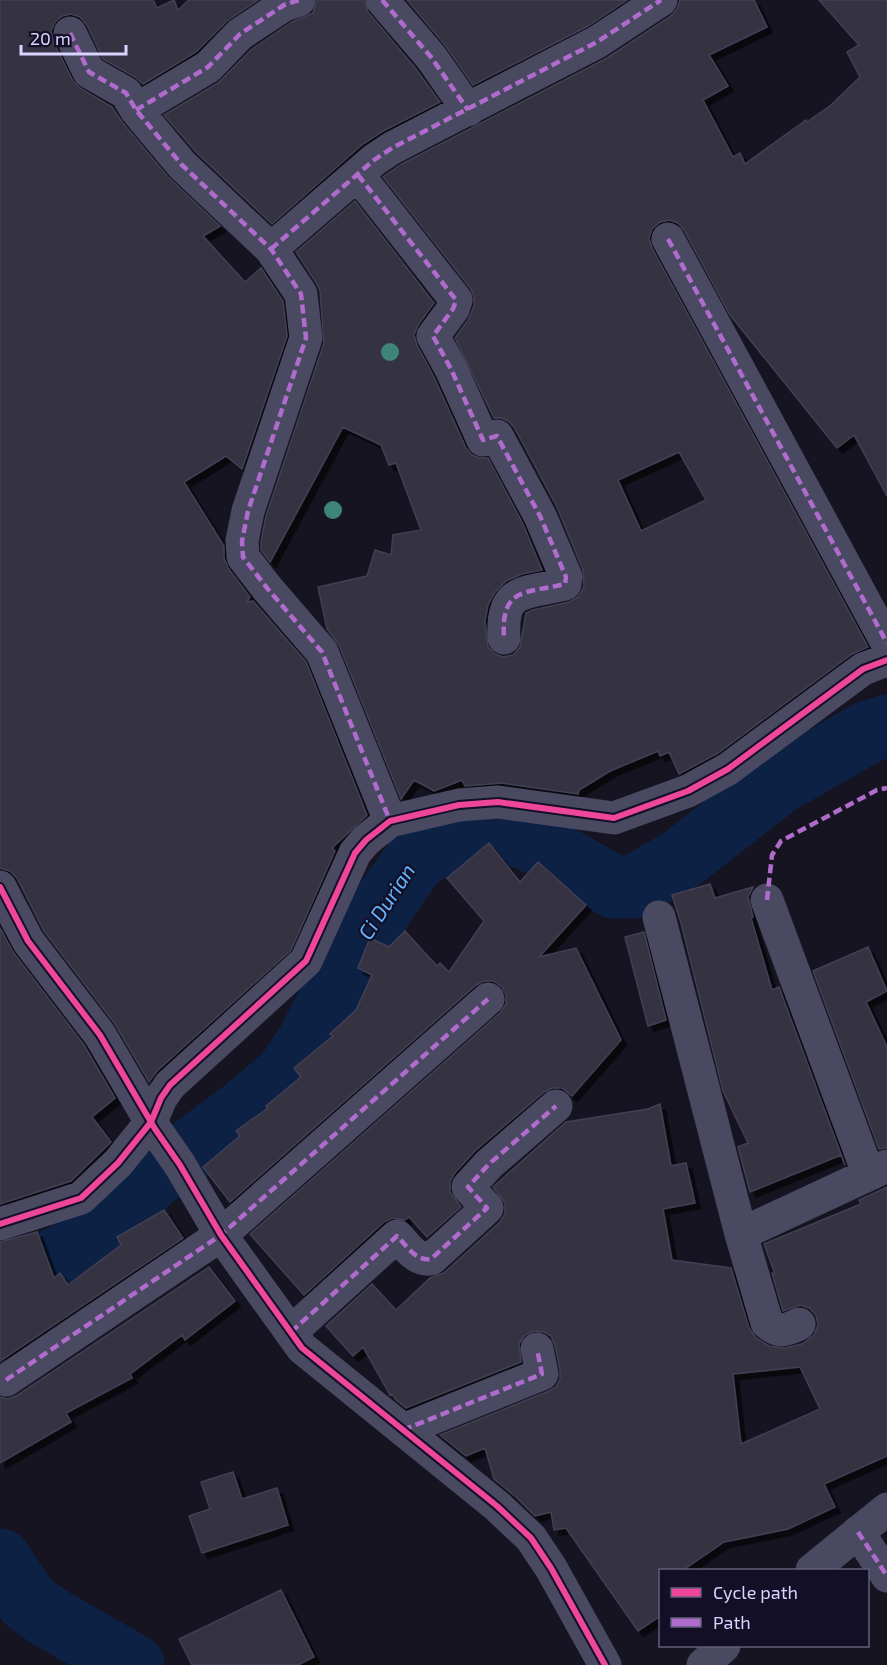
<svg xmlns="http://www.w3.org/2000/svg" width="887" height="1665" font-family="'Exo 2',sans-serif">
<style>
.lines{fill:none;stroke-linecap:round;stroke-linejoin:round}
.river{stroke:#0d2144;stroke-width:63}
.building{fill:#343243;stroke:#433f54;stroke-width:1.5;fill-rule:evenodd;filter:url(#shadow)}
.minor{stroke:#4a4962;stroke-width:33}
.tertiary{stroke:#4a4962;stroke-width:33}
.quiet{stroke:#b06ccc;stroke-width:4.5;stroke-dasharray:9 4.5;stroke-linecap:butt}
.cycleway-casing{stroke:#130f26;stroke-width:10}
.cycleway{stroke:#ed469a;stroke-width:6}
.tree{fill:#3e8478}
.labels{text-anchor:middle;stroke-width:4.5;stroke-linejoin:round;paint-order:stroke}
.water-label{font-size:21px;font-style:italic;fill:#62b6ff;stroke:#130f26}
</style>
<defs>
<filter id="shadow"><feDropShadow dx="5.5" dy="5.5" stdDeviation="0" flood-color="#0009"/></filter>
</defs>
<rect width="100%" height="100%" fill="#161421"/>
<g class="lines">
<path class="river" d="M 0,1277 L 49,1263 L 84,1244 L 111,1224 L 129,1199 L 151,1179 L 243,1111 L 285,1076 L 307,1044 L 354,952 L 388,898 L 416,859 L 453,837 L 479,830 L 510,832 L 536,843 L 614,887 L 633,887 L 680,860 L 779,783 L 868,732 L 887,726
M 0,1560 L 28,1602 L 49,1617 L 133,1665"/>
</g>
<path class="building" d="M 0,0 L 153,0 L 157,8 L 174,0 L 178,10 L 189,0 L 258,0 L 227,21 L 196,52 L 143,84 L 135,77 L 103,59 L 87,25 L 80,17 L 71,14 L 62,16 L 55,22 L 51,31 L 53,41 L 73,81 L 80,88 L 112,107 L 122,122 L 168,177 L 220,226 L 203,236 L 245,282 L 261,268 L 283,301 L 287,336 L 242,469 L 226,456 L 184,482 L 224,546 L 224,558 L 228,568 L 250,597 L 247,602 L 253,601 L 306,662 L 367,815 L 332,848 L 335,851 L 291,950 L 157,1071 L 149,1082 L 115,1024 L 44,931 L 17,878 L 10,871 L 0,868 Z
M 317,0 L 364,0 L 368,12 L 416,69 L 440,102 L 383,131 L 363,144 L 272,224 L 196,152 L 164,115 L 218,83 L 252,49 L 292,22 L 313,13 Z
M 407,0 L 627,0 L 588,26 L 473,85 L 445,45 Z
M 680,0 L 754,0 L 767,27 L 709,55 L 728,86 L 703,100 L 733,157 L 740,153 L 745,164 L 806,120 L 807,122 L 831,105 L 860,77 L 847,52 L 859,45 L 819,0 L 887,0 L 887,496 L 854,435 L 837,448 L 730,315 L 684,230 L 678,223 L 669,220 L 660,222 L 652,229 L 649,238 L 652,248 L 868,647 L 852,654 L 718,753 L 679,774 L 669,752 L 660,756 L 658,751 L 610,771 L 579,790 L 578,794 L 501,783 L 465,786 L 462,780 L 434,791 L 414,780 L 401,799 L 339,645 L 327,629 L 318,587 L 367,576 L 375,550 L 391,555 L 393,535 L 421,530 L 396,463 L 389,465 L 381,445 L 343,427 L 270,562 L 261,550 L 261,542 L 266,516 L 324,343 L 320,291 L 317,284 L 296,252 L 355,201 L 434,303 L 418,325 L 414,335 L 417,345 L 434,377 L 466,448 L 472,455 L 480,458 L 488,458 L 523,524 L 542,570 L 522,574 L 506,581 L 495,592 L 488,605 L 485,621 L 488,647 L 495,654 L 503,657 L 513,655 L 520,647 L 526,613 L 533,610 L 569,602 L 578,597 L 584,587 L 583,570 L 557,507 L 514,427 L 508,421 L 501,418 L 494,418 L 455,338 L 468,320 L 474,306 L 474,297 L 471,289 L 383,177 L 402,164 L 607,58 L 671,16 L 677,9 ZM 679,452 L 706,500 L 641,531 L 618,480 Z
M 489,843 L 520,882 L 538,862 L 586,905 L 539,957 L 576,948 L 621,1040 L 572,1096 L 562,1088 L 552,1088 L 544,1092 L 475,1151 L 454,1174 L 450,1182 L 450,1192 L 461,1207 L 427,1237 L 409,1217 L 405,1220 L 392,1218 L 384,1222 L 304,1295 L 250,1234 L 500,1013 L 506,1004 L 506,995 L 502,987 L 493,981 L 484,981 L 476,985 L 230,1202 L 203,1167 L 240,1136 L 236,1131 L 268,1108 L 266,1106 L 301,1077 L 294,1068 L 333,1036 L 330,1034 L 356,1010 L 372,975 L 358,968 L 370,938 L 389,947 L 405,931 L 437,966 L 440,963 L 449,972 L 484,921 L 447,878 Z
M 710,884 L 715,898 L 753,887 L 748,897 L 753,917 L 751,918 L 772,990 L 779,987 L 845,1165 L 841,1155 L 750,1192 L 738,1147 L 748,1143 L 723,1091 L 681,923 L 672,895 Z
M 0,928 L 13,952 L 84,1045 L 115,1098 L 92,1117 L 111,1142 L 71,1181 L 0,1204 Z
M 644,932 L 666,1020 L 648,1026 L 625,937 Z
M 868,947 L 887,991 L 866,1002 L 887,1047 L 887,1148 L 879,1149 L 813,971 Z
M 660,1104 L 671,1166 L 686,1163 L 695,1203 L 663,1209 L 672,1260 L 731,1268 L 749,1328 L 756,1338 L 769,1346 L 785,1348 L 802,1344 L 814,1335 L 818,1325 L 816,1315 L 809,1308 L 800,1305 L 783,1311 L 772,1273 L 775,1274 L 764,1244 L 861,1204 L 859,1200 L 887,1187 L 887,1456 L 824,1484 L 835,1507 L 788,1529 L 724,1542 L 683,1570 L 660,1570 L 660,1616 L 638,1631 L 566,1528 L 554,1530 L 551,1512 L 535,1516 L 516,1497 L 494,1479 L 485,1448 L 466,1456 L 440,1435 L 549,1391 L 556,1387 L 560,1379 L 560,1370 L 555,1345 L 551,1336 L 544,1332 L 534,1331 L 525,1335 L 519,1344 L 521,1362 L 406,1408 L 396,1400 L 392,1394 L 390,1395 L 363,1347 L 353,1356 L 326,1326 L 372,1284 L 396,1310 L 430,1278 L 444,1273 L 500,1222 L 505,1214 L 505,1203 L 493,1187 L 566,1122 L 648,1109 ZM 800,1367 L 820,1409 L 741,1444 L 733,1374 Z
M 164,1210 L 183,1238 L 0,1361 L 0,1242 L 37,1232 L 54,1278 L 60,1273 L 68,1285 L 121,1245 L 117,1237 Z
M 209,1267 L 235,1301 L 185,1340 L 182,1335 L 130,1374 L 132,1378 L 66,1413 L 71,1422 L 0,1463 L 0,1397 L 8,1399 L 16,1396 Z
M 233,1472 L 242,1499 L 277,1488 L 288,1525 L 202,1553 L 189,1516 L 210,1509 L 201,1482 Z
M 281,1590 L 314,1657 L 298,1665 L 192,1665 L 179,1639 Z"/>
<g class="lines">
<path class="minor" d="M 382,0 L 431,57 L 468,110
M 70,33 L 89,72 L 126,93 L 136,110 L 182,165 L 271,249 L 301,294 L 306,338 L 248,511 L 242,541 L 243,557 L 267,588 L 322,652 L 390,821
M 136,110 L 208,67 L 240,34 L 284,5 L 299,0
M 358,175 L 456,300 L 453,309 L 433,336 L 451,369 L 483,440 L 497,436 L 540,516 L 566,577 L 565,584 C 524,594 501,587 504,638
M 668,239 L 887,643
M 271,249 L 374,160 L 392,148 L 597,42 L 661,0
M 0,887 L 28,941 L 100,1035 L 155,1129 L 180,1165 L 221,1235 L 302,1348 L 497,1506 L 531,1538 L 551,1568 L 605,1665
M 767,900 L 868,1173
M 659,917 L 741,1234 L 767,1323 C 780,1333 785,1331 799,1324
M 0,1224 L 81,1198 L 118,1163 L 151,1122 L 161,1098 L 170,1085 L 306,961 L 355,853 L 366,840 L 390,821 L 459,805 L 498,802 L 614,818 L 688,791 L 728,769 L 863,669 L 887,660
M 741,1234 L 887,1166
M 291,1332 L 397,1236 C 407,1246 415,1261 431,1259 L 487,1208 L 468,1187 L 489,1164 L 556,1106
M 6,1380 L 221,1235 L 488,999
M 403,1430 L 542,1374 L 537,1349
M 858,1532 L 887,1576"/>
<path class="tertiary" d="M 812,1570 L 887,1509
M 703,1665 L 724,1646"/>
<path class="quiet" d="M 382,0 L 431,57 L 468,110
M 70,33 L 89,72 L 126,93 L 136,110 L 182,165 L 271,249 L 301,294 L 306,338 L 248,511 L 242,541 L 243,557 L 267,588 L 322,652 L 390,821
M 136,110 L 208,67 L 240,34 L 284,5 L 299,0
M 358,175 L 456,300 L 453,309 L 433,336 L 451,369 L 483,440 L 497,436 L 540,516 L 566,577 L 565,584 C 524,594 501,587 504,638
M 668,239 L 887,643
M 271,249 L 374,160 L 392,148 L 597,42 L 661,0
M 767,900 L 772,855 L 781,841 L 877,790 L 887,788
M 291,1332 L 397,1236 C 407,1246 415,1261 431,1259 L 487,1208 L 468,1187 L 489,1164 L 556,1106
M 6,1380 L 221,1235 L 488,999
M 403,1430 L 542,1374 L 537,1349
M 858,1532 L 887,1576"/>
<g class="cycleway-casing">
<path id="cycleway" d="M 0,887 L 28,941 L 100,1035 L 155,1129 L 180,1165 L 221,1235 L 302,1348 L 497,1506 L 531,1538 L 551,1568 L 605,1665
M 0,1224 L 81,1198 L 118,1163 L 151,1122 L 161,1098 L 170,1085 L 306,961 L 355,853 L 366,840 L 390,821 L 459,805 L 498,802 L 614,818 L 688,791 L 728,769 L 863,669 L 887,660"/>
</g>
<use href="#cycleway" class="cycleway"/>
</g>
<g class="tree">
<circle cx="390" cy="352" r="9"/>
<circle cx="333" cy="510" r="9"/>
</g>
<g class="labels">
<g class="water-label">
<text transform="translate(387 902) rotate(-57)" y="7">Ci Durian</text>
</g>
</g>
<rect x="659" y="1569" width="210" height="78" fill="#130f26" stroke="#625e7d" stroke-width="1.5"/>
<rect x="671" y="1588" width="30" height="9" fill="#ed469a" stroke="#625e7d" stroke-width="1.5"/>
<text x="713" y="1599" font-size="18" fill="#d9d4ff">Cycle path</text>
<rect x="671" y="1618" width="30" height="9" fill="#b06ccc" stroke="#625e7d" stroke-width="1.5"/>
<text x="713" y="1629" font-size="18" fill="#d9d4ff">Path</text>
<path d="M21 45v9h105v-9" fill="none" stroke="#d9d4ff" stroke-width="3"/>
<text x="30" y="45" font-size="18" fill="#d9d4ff" stroke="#130f26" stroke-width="4.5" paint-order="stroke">20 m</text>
</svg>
